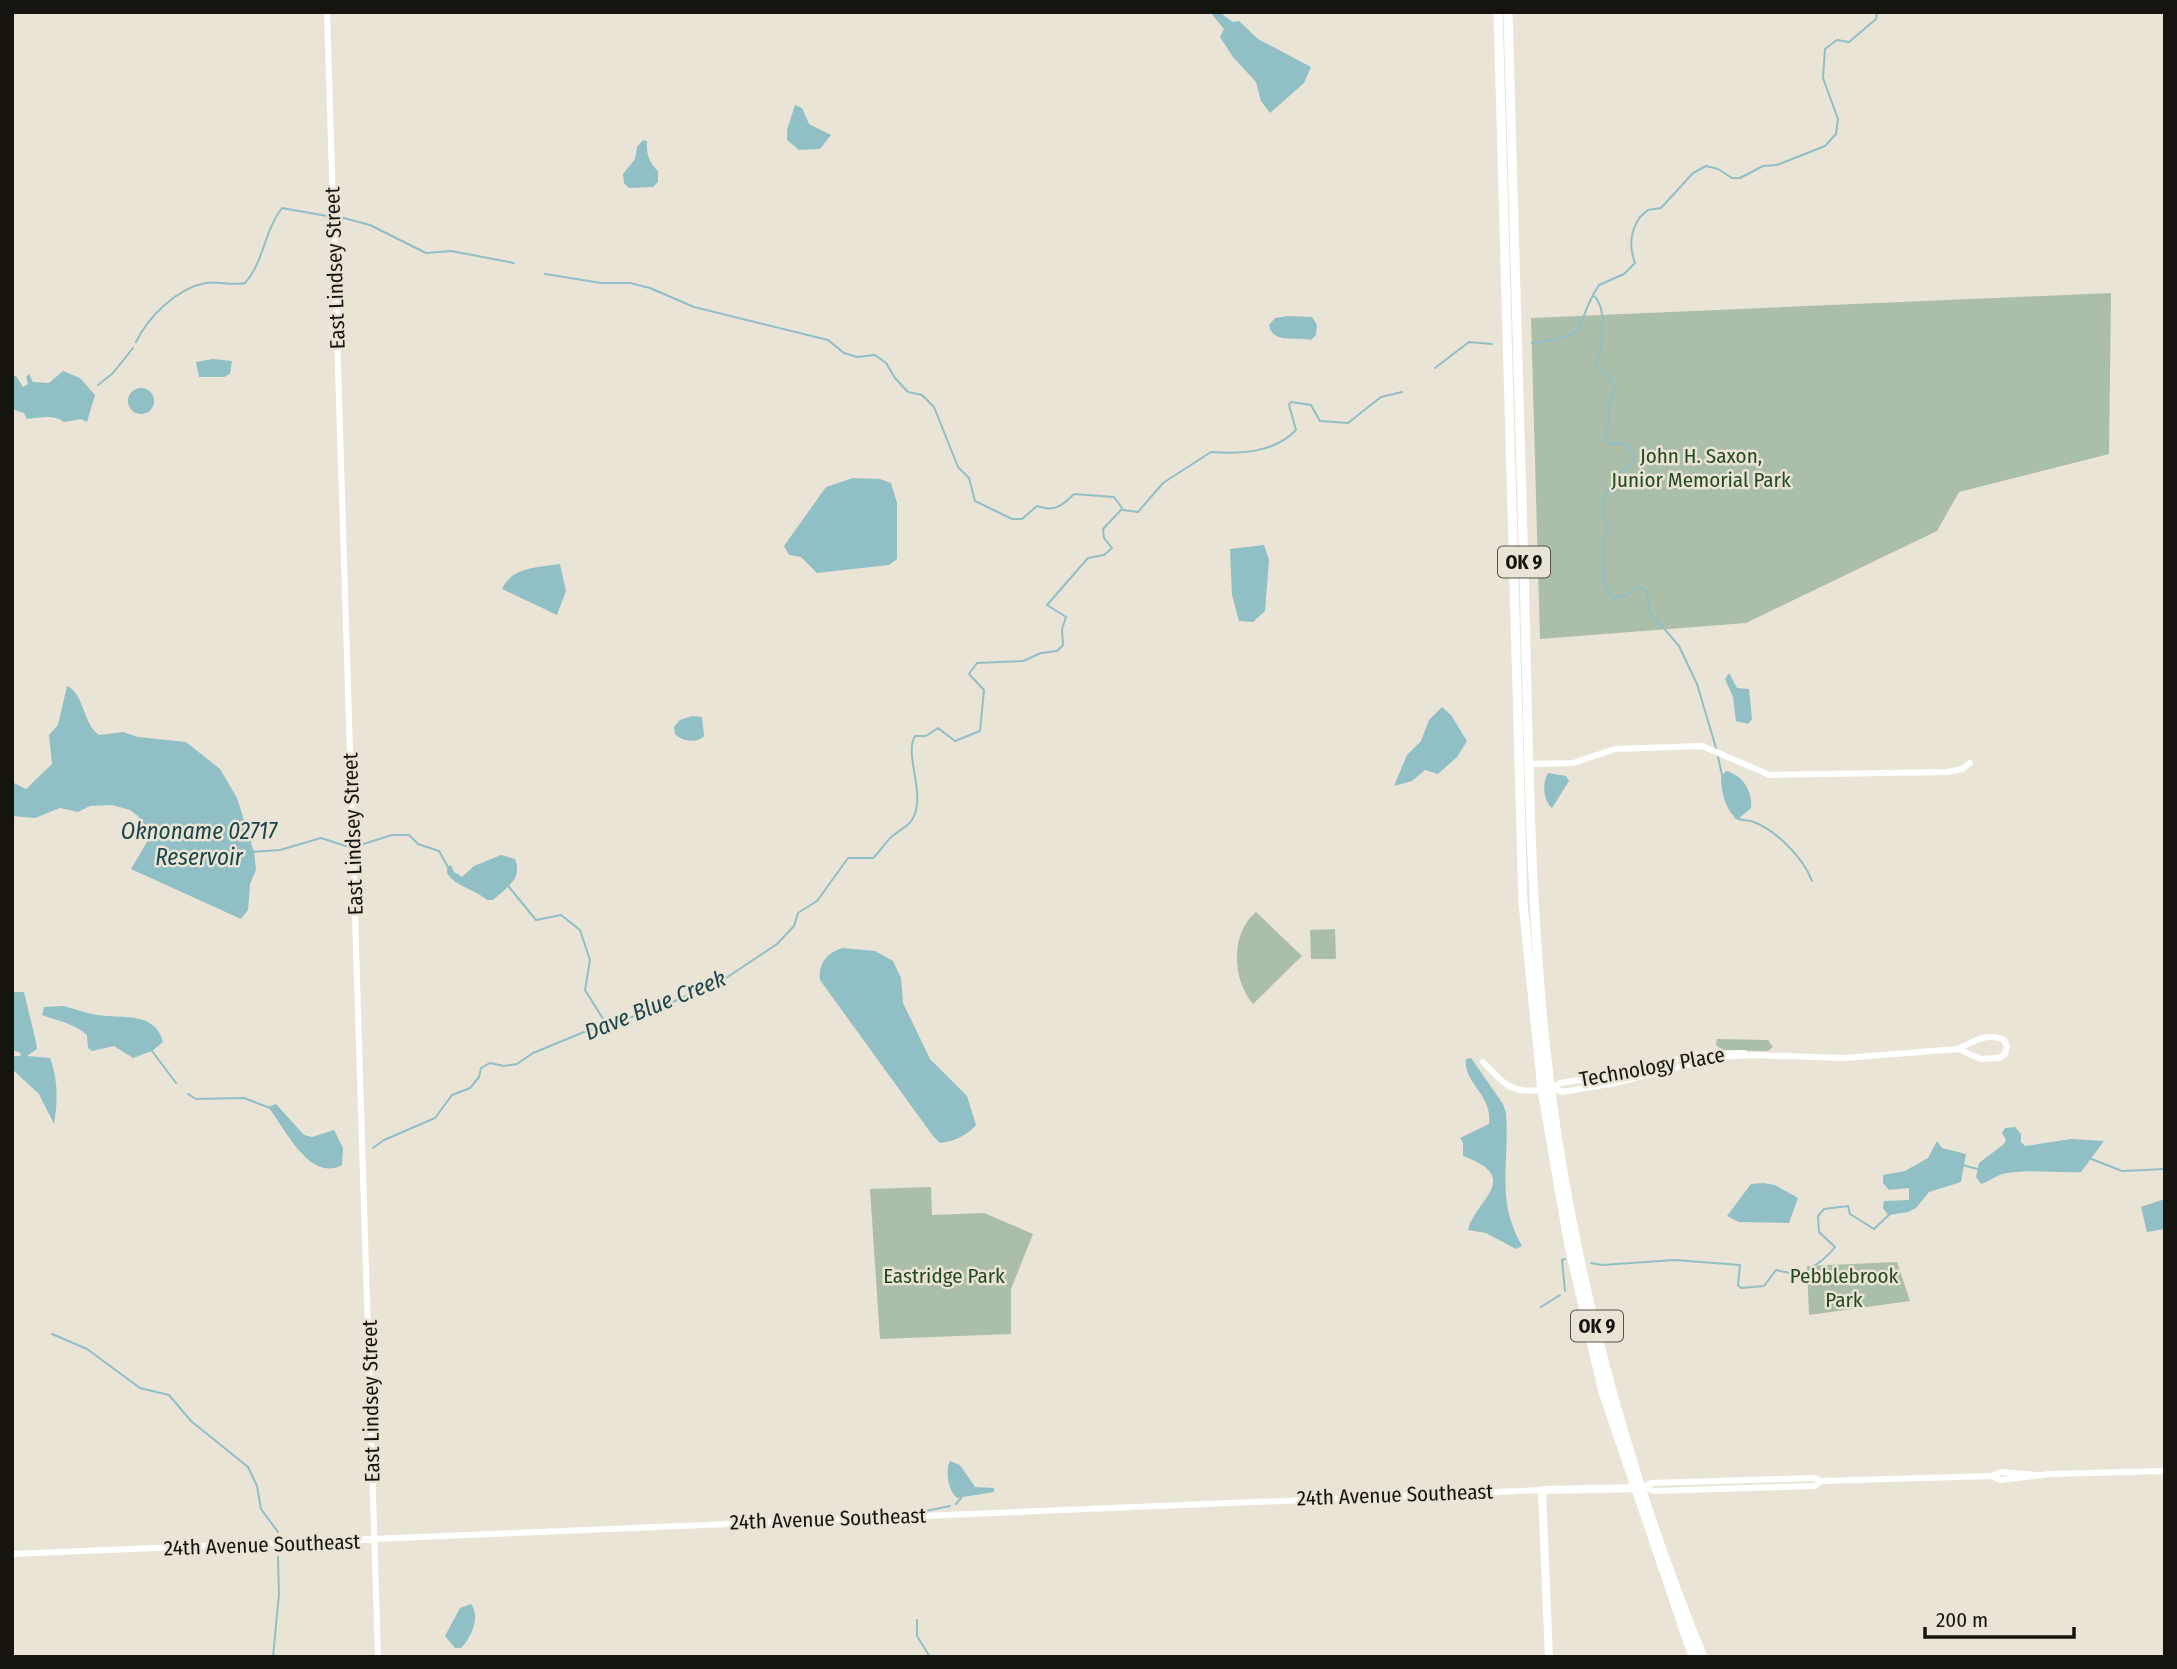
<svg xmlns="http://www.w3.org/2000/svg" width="2177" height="1669" font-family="'Fira Sans Condensed',sans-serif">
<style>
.green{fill:#abbea9}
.water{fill:#90bfc5}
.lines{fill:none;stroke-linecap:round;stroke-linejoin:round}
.stream{stroke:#90bfc5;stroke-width:2}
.minor{stroke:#fff;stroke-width:6}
.major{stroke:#fff;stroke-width:8}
.highway{stroke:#fff;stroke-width:9}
.labels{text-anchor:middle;stroke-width:5;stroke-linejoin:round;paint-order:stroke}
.shield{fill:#e9e4d5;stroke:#55524a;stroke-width:2}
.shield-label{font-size:19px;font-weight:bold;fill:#16140f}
.street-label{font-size:21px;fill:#16140f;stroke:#e9e4d5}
.park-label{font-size:21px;fill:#244a20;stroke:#e9e4d5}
.water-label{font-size:23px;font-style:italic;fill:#1a464b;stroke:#e9e4d5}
</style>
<rect width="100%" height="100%" fill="#e9e4d5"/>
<path class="green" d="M 2111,293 L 2109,454 L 1959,492 L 1937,531 L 1746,623 L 1540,639 L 1531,318 Z
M 1256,912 L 1302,956 L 1253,1004 C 1232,979 1230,934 1256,912 Z
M 1335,929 L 1336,959 L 1311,959 L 1310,930 Z
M 1717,1039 L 1768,1040 L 1773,1047 L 1768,1051 L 1722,1050 L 1716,1045 Z
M 931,1187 L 932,1215 L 984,1213 L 1033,1234 L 1011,1289 L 1011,1334 L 880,1339 L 870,1189 Z
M 1897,1262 L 1910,1301 L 1809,1315 L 1807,1266 Z"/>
<path class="water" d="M 1210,12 L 1219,12 L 1233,22 L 1239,21 L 1258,39 L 1311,67 L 1304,83 L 1270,113 L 1261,101 L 1256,82 L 1233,57 L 1220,37 L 1224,29 Z
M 795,105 L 802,108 L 809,124 L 831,135 L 820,149 L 799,150 L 787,140 L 787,130 Z
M 643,140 L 647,141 C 646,153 649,163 658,171 L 658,182 L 653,187 L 629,188 L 624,183 L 623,174 L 635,159 L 637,147 Z
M 1288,316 L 1312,317 L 1317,325 L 1316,335 L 1311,340 C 1297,337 1272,344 1269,325 L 1275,318 Z
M 213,359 L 232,361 L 230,374 L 224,377 L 199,377 L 196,362 Z
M 63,371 L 80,378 L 95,395 L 87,422 L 81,419 L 64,422 C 53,414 40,418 27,419 L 24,413 L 12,409 L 12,377 L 16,376 L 23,387 L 28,384 L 26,377 L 29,374 L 33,382 L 49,383 Z
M128 401a13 13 0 1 1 26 0a13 13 0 1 1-26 0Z
M 853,478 L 880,479 L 891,483 L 897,503 L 897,559 L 889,565 L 817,573 L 801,557 L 789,555 L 784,546 L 826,487 Z
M 1264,545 L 1269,560 L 1265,611 L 1253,622 L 1239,621 L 1232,595 L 1230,549 Z
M 560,564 L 566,591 L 557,615 L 502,589 C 513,566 537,568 560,564 Z
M 1729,673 L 1737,688 L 1749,689 L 1752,719 L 1748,724 L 1736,721 L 1733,697 L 1725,679 Z
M 67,686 C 84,693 83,724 99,735 L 123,732 L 138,737 L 186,742 L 220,769 L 237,798 L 254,852 L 256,870 L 250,884 L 248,910 L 241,919 L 131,869 L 147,842 L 139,817 L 130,810 L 112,805 L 90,806 L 78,812 L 60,808 L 35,818 L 12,816 L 12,782 L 26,789 L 52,764 L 49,735 L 58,725 Z
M 1442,707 L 1451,715 L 1467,741 L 1457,757 L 1438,774 L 1425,770 L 1412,781 L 1394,786 L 1407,755 L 1421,741 L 1429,720 Z
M 692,716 L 702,717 L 704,736 C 696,744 682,741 675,734 L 674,727 L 680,720 Z
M 1726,771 C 1743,775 1753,792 1751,808 L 1738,819 C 1726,813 1721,791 1721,777 Z
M 1548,773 L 1566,776 L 1569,781 L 1552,808 C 1543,800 1542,783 1548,773 Z
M 501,855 L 515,859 C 523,879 507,887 493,900 L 487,900 C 473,888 456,887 447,873 L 447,867 L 451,865 L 454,872 L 462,877 L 474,866 Z
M 842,948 L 875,951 L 893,961 L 901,978 L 903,1003 L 930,1059 L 967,1096 L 976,1125 C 968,1135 953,1142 940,1143 L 933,1136 L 820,980 C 818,963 827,953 842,948 Z
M 12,992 L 24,992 L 36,1042 L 37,1049 L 27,1056 L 50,1058 C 58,1079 58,1102 54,1124 L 39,1094 L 12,1069 L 12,1056 L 20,1056 L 21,1053 L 12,1050 Z
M 64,1006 C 75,1009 86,1013 97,1015 C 123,1019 155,1011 163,1042 L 152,1051 L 133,1058 L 114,1046 L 92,1051 L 88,1048 L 87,1035 C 75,1024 56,1020 42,1015 L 44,1007 Z
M 1471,1058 L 1503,1104 L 1506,1113 C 1510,1164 1495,1199 1522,1246 L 1516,1249 L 1486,1233 L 1468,1230 C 1475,1200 1524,1178 1463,1156 L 1463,1143 L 1460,1138 L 1489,1124 C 1493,1095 1463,1083 1466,1059 Z
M 276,1104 L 304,1135 L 312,1137 L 334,1130 L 343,1148 L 342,1165 C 309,1183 284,1126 268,1107 Z
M 2015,1127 L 2021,1134 L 2021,1142 L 2025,1146 L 2071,1139 L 2104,1141 L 2081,1172 C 2055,1173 2032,1169 2007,1173 C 1998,1174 1990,1181 1981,1184 L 1976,1177 L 1979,1163 L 2004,1144 L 2006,1140 L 2002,1133 L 2005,1128 Z
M 1937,1141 L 1942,1148 L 1966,1154 L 1961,1182 L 1929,1192 L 1916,1208 L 1908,1212 L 1888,1215 L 1883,1208 L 1884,1201 L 1909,1200 L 1909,1188 L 1889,1190 L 1883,1183 L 1883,1175 L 1905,1171 L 1928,1158 Z
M 1764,1183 L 1775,1185 L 1798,1198 L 1789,1223 L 1739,1222 L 1727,1216 L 1751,1184 Z
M 2165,1199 L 2165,1229 L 2147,1232 L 2141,1207 Z
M 950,1461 L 960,1465 L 975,1487 L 994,1488 L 994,1492 L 957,1498 C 948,1490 945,1471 950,1461 Z
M 471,1604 C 481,1617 471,1638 461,1648 L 455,1648 L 445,1636 L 460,1608 Z"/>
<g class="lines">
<path class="stream" d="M 340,217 L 370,225 L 426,253 L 451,251 L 514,263
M 545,274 L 601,283 L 630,283 L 650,288 L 694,307 L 828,340 L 844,353 L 857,357 L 875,355 L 886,363 L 895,378 L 908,392 L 922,395 L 934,407 L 958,467 L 969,478 L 975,501 L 1012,519 L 1022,519 L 1037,506 C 1054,512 1061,507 1074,494 L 1114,497 L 1122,508
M 1594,296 C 1609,310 1601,350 1596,367 L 1610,378 L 1615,391 L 1608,406 L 1609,424 L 1604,440 L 1608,444 L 1626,443 L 1636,458 L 1615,478 L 1602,503 L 1607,526 L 1603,546 L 1605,588 L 1612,598 L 1625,596 L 1638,587 L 1647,591 L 1649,611 L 1679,646 L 1697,684 L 1716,748
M 136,342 C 148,317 177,288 206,283 C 219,281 232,286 245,283 C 264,262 264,231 282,208 L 327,216
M 1532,343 C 1597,335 1570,329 1599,285 L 1624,274 L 1635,263 C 1629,246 1630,232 1640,217 L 1648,210 L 1661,208 L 1693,173 L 1706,166 L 1718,169 L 1732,178 L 1740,178 L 1763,166 L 1777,165 L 1825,146 L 1836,134 L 1838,119 L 1823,78 L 1825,49 L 1837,40 L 1849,42 L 1876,19 L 1877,12
M 1435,368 L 1469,342 L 1492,344
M 98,385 L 113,373 L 133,348
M 1123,510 L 1138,512 L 1163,483 L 1211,452 C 1241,454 1274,453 1296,430 L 1289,405 L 1291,402 L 1311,405 L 1320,421 L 1348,423 L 1381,397 L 1402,392
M 1718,757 L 1722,775
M 1735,817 C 1741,822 1744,819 1751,821 C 1775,829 1803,857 1812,881
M 357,846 L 392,835 L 409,835 L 418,844 L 439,851 L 448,867
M 252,852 L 280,850 L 321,838 L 349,847
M 509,887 L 536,920 L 561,915 L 580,930 L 590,960 L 585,990 L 605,1022
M 152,1051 L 176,1083
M 188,1094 L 196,1099 L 244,1098 L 270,1108
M 373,1148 L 384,1140 L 435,1118 L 452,1095 L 470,1088 L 479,1077 L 481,1068 L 490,1063 L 504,1066 L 517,1064 L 533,1053 L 606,1023 L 645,1014 L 723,980 L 777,944 L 794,926 L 798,913 L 817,901 L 848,858 L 873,858 C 881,851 886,840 895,834 C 902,828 910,826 914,816 C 925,792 904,753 915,736 L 926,736 L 938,728 L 955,741 L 980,731 L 984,690 L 969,674 L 977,663 L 1023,661 L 1041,653 L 1057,651 L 1063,645 L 1062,629 L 1066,617 L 1047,605 L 1088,558 L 1104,555 L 1112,548 L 1104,538 L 1103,529 L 1122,509
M 2089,1158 L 2122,1171 L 2165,1169
M 1963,1165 L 1977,1169
M 1565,1259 L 1562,1260 L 1565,1291
M 1591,1263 L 1602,1265 L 1675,1260 L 1740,1265 L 1738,1285 L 1741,1288 L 1764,1286 L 1776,1270 L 1799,1275 C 1813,1267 1825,1260 1835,1247 L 1819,1232 L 1818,1216 L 1824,1209 L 1848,1206 L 1850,1214 L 1874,1229 L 1892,1212
M 1541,1307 L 1560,1295
M 52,1334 L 87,1349 L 140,1388 L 169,1395 L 191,1421 L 248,1467 L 257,1486 L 261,1509 L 278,1532
M 956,1504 L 961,1498
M 926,1511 L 950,1506
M 917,1620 L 917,1636 L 930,1657
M 273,1657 L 279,1594 L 278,1557"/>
<path class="minor" d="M 327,12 L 378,1657
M 1527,764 L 1573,763 L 1615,749 L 1702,746 L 1770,775 L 1948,772 L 1962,769 L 1970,763
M 1483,1062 C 1502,1082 1510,1094 1540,1090 C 1548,1089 1553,1089 1560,1083 L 1614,1075 L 1693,1055 L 1744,1053
M 1554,1088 L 1562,1092 L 1615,1083 L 1718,1057 L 1752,1055 L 1844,1058 L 1958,1049 L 1981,1059 L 1999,1058 L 2005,1054 L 2007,1046 L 2003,1039 C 1984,1033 1975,1041 1958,1049
M 1992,1476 L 2000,1480 L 2050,1474 L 2165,1471
M 1644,1487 L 1654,1491 L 1815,1486 L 1821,1481
M 1642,1488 L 1651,1483 L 1815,1478 L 1821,1481 L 1992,1476 L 2001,1472 L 2038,1475
M 12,1554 L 1542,1490"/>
<path class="major" d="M 1549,1657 L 1542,1490 L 1641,1488"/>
<path class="highway" d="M 1498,12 L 1523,903 L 1542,1090 L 1569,1246 L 1603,1392 L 1693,1657
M 1508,12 C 1513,199 1519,386 1524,573 C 1528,716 1529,858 1541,1000 C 1560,1224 1618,1450 1703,1657"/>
</g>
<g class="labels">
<g class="shield">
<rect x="1498" y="546.5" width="52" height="31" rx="5"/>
<rect x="1571" y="1310.5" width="52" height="31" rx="5"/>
</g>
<g class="shield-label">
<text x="1524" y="569">OK 9</text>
<text x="1597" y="1333">OK 9</text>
</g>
<g class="street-label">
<text transform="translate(335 268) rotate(-92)" y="7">East Lindsey Street</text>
<text transform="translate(353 834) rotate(-92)" y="7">East Lindsey Street</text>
<text transform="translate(1652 1067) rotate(-10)" y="7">Technology Place</text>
<text transform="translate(371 1401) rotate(-91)" y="7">East Lindsey Street</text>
<text transform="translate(1395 1495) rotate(-2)" y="7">24th Avenue Southeast</text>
<text transform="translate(828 1519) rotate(-2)" y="7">24th Avenue Southeast</text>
<text transform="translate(262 1545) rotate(-2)" y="7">24th Avenue Southeast</text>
</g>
<g class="park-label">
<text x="1701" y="463">John H. Saxon,<tspan x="1701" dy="24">Junior Memorial Park</tspan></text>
<text x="944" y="1283">Eastridge Park</text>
<text x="1844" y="1283">Pebblebrook<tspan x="1844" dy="24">Park</tspan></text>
</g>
<g class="water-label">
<text x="199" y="839">Oknoname 02717<tspan x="199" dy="26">Reservoir</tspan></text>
<text transform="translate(655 1005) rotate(-22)" y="8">Dave Blue Creek</text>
</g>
</g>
<rect width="2177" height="1669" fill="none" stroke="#16140f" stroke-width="28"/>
<path d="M1925 1627v10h149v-10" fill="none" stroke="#16140f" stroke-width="3.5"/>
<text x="1936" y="1627" font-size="21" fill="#16140f" stroke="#e9e4d5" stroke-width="5" paint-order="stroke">200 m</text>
</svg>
